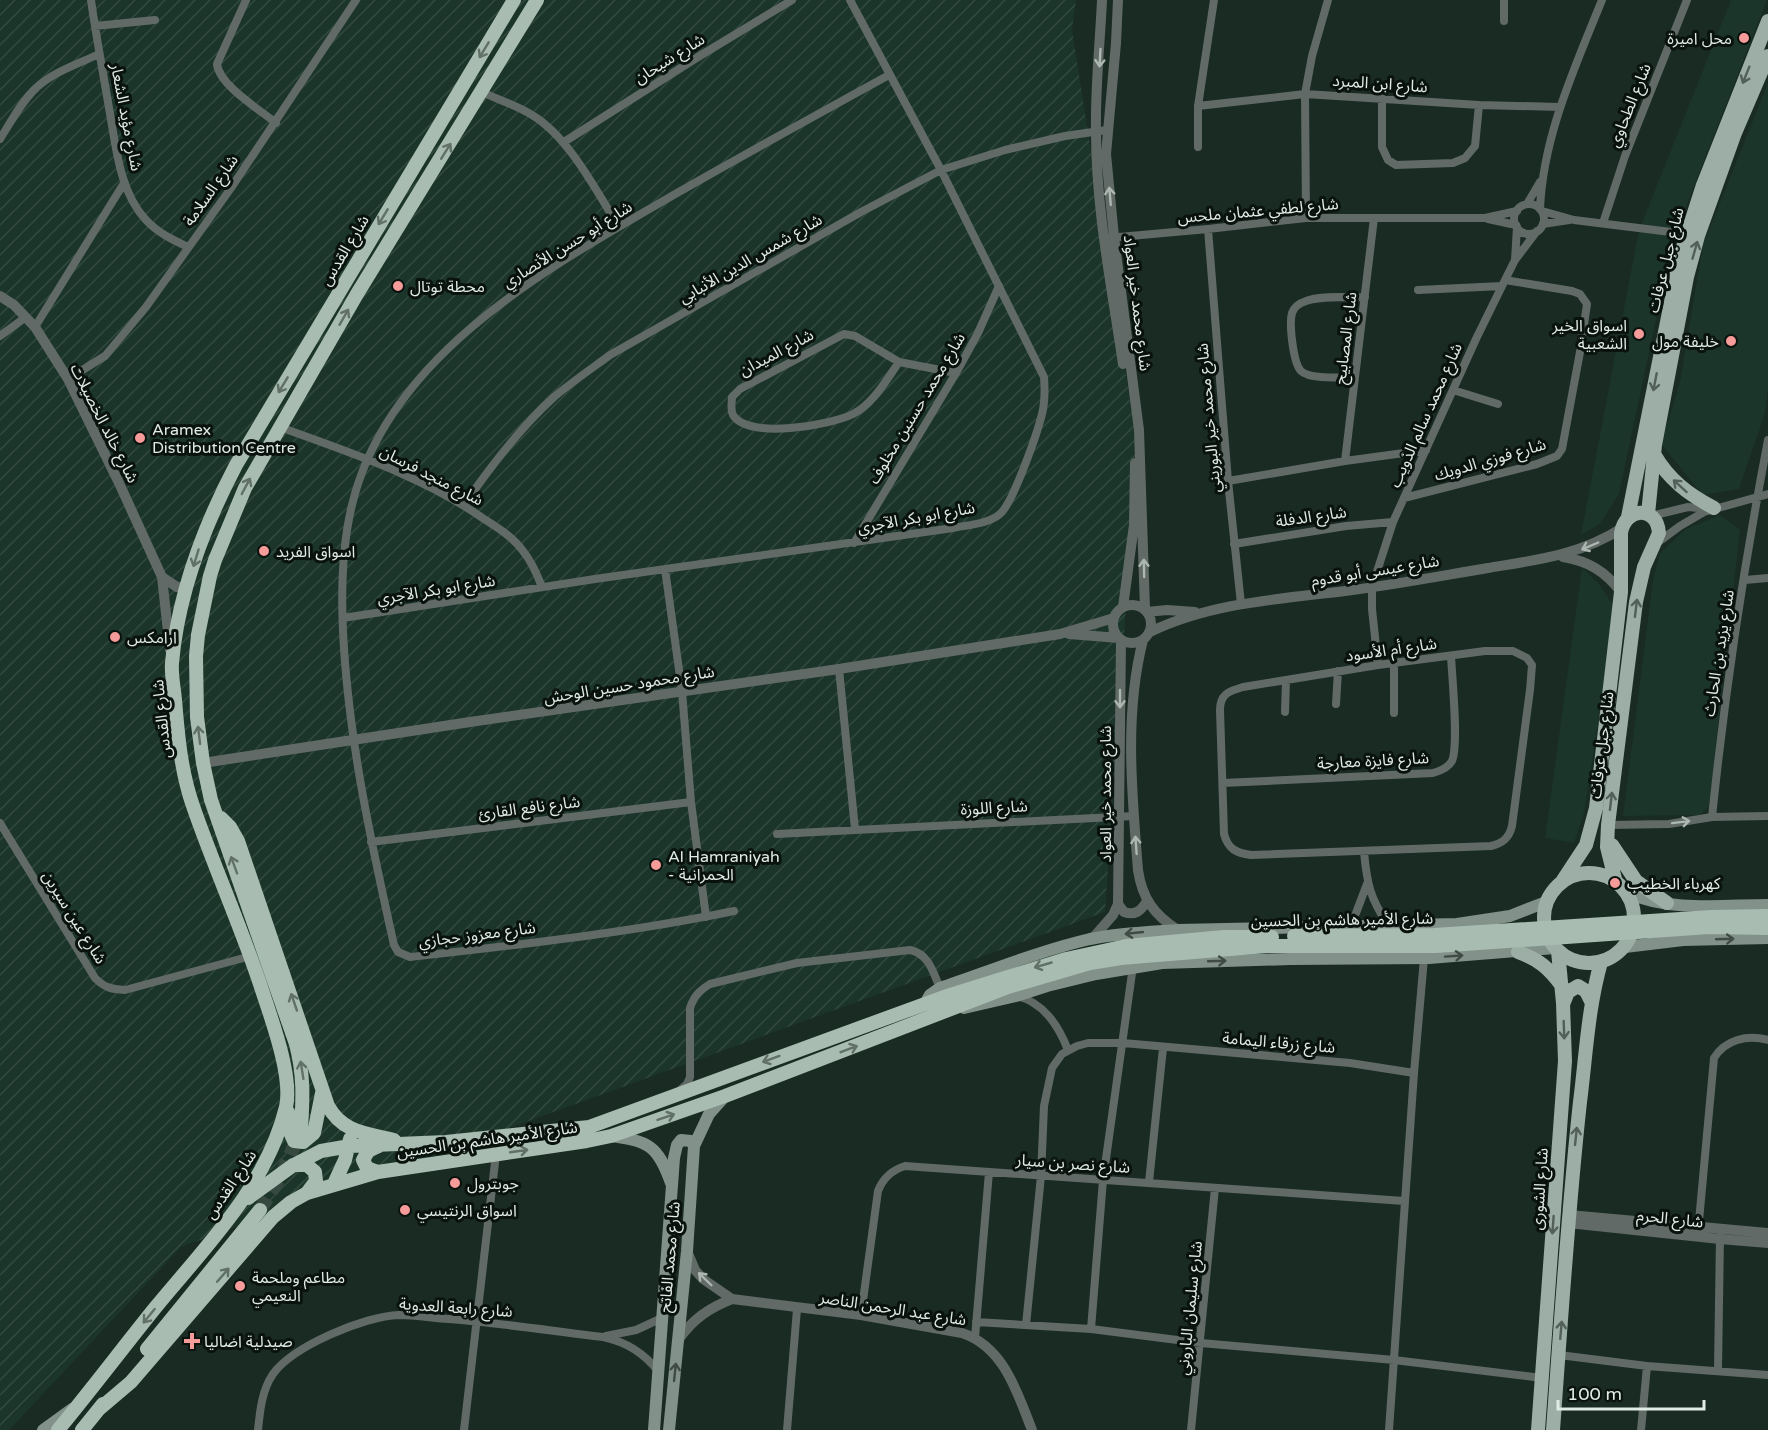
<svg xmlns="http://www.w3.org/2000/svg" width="1768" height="1430" font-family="'Varela Round','Noto Sans Arabic',sans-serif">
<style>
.built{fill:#1b352a}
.industrial{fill:url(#industrial-furrows)}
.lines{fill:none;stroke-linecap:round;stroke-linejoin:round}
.trunk-tunnel{stroke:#374840;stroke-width:14;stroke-dasharray:14 7;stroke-linecap:butt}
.minor{stroke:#616a66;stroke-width:8}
.tertiary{stroke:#616a66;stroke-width:10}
.secondary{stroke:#82918a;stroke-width:12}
.primary{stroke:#9caea5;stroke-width:14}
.trunk{stroke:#a8bcb2;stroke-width:14}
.oneway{stroke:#617068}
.oneway2{stroke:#adb7b2}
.oneway3{stroke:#53605a}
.oneway4{stroke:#404b46}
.poi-dot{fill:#f59b99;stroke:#0a120e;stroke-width:2}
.labels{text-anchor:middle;stroke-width:6;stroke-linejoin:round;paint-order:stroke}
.poi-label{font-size:16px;fill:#e0ebe5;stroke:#0a120e;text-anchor:start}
.street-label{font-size:16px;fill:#e0ebe5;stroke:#0a120e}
</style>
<defs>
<pattern id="industrial-furrows" width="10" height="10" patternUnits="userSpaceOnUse" patternTransform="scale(1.5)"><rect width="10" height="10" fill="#1b352a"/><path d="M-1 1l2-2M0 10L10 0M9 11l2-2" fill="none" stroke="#31493e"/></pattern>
</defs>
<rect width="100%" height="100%" fill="#192b23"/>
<path class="built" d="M 1731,0 L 1767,0 L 1673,240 L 1619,494 L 1600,524 L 1581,535 L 1637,240 L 1643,220 Z
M 1768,83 L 1768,388 L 1765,413 L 1739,489 L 1703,495 L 1661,444 L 1680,382 L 1703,245 Z
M 1720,515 L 1740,530 L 1709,806 L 1700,815 L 1623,816 L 1653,580 L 1660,553 L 1686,529 Z
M 1582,568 L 1599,584 L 1616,609 L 1584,813 L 1574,843 L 1545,838 Z"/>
<path class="industrial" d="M 0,0 L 1076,0 L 1072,30 L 1137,446 L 1105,912 L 181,1247 L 9,1430 L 0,1430 Z"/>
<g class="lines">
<path class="trunk-tunnel" d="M 260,1210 L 283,1172 L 300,1132"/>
<path class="minor" d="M 91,0 C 96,36 103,72 109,108 C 116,146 119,191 146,220 C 158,233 173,240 188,247
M 246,0 L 217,64 C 219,85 259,109 276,123
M 1504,21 L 1504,0
M 95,26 L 155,20
M 482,92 C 498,100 517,105 532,115 C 569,137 596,191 619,227
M 1382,98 L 1382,147 L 1388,160 L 1396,165 L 1453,163 L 1465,158 L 1475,146 L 1479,105
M 1198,106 L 1305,94 L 1479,105 L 1560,107
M 0,139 C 11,122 21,102 36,88 C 53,72 78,64 99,54
M 564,142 L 698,57 L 792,0
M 1198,147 L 1198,106 L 1214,0
M 1527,204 L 1540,182
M1514 219a15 15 0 1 1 30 0a15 15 0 1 1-30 0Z
M 1540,209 C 1543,136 1575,67 1602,0
M 1542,211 L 1574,220 L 1687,234
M 1306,218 L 1305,94 L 1312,56 L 1328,0
M 1488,219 L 1516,225
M 1603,223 L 1625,156 L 1687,0
M 1543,224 L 1569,220
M 1208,229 L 1228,481 L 1241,604
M 1108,238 L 1208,229 L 1306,218 L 1485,218 L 1517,211
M 1515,260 L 1517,227
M 1418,290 L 1502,286
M 35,327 L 124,183
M 0,336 L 26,317
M 899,362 C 887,379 873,404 853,414 C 831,425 748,440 733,415 C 730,409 732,403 732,397 L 740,389 L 844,334 L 855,336 L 899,362 L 956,373
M 1355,377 C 1342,377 1310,380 1301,371 C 1293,363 1289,323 1292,313 C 1294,307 1300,303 1306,301 C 1321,295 1348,298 1365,297
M 68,379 L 105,356 L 146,307 L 231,188 L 356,0
M 1453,390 L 1498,404
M 280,427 C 350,453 423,476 484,519 C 498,528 513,537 523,551 C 532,562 537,574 542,587
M 1345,461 L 1374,218
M 1228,481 L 1345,461 L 1426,450
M 1404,498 L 1537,464 L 1557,456 L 1562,449 L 1580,352 L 1587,304 L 1580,294 L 1572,291 L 1505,280
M 464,505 C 490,467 520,428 554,397 C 572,382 591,369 610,355 L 861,212 L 941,170 L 1005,150 L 1065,136 L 1107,130
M 1651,516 L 1688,507 L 1710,509
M 854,543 L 956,373 L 978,333 L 999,286
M 1657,543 L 1680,526 L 1704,512 L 1768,494
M 1234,544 L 1346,526 L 1393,522
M 665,569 L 682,691 L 691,802 L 706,917
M 1745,580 L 1768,578
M 343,618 L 595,579 L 953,528 C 967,525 990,524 1001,513 C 1014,500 1037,434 1042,414 C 1045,402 1045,390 1044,377 L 941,170 L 850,0
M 1485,651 L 1513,651 L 1527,658 L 1532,665 L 1530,690 L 1512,826 C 1509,838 1503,843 1491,846 L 1251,855 C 1236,853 1228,849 1224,834 L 1220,710 C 1220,694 1229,691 1243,687 L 1378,665 Z
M 1378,665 L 1372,609 L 1372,587 L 1393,522 L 1476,339 L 1502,286 L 1515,260 L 1537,231
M 839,669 L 855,829
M 1336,704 L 1338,671
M 1285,712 L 1286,680
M 1394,713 L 1394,663
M 1223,783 L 1433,773 C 1440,771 1448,768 1452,761 C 1459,745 1452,677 1451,656
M 1712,817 C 1725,691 1744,565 1768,440
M 0,823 L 95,978 C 105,988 111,989 125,990 L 251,956
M 1608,825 L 1669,824 L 1712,817 L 1768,816
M 777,834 L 1134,816
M 371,842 L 691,802
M 1364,852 C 1367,884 1370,898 1388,925
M 734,911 C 627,933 518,945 410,957 L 398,952 L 394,945 C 371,842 348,737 343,631 C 341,589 342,546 352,505 C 388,353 553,265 677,193 C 747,153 818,114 889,75
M 1348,926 L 1356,913 L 1367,884
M 1017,996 C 1044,1003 1058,1025 1068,1050
M 1414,1073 L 1424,958
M 679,1091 L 687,1084 L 690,1077 L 690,1008 C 694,996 699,991 710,984 L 797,963 L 910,950 C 929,954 933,972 940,988
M 1149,1182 L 1163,1048
M 1698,1232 L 1714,1058 C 1725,1040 1747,1034 1768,1040
M 861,1315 L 878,1191 C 883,1178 892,1170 905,1166 L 1404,1201
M 976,1322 L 1091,1329 L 1201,1343 L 1394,1360 L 1542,1378
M 1026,1325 L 1041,1176 L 1044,1106 L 1052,1068 L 1062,1054 L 1077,1046 L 1088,1043 L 1123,1043 L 1350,1063 L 1414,1073 L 1389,1430
M 1091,1329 L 1103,1180 L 1133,966
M 606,1336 L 636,1330 L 662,1318
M 975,1338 L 989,1172
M 1559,1355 L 1647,1366 L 1768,1375
M 1718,1370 L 1720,1236
M 258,1430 C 260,1410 262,1390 273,1374 C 293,1346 365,1316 399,1315 C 415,1315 433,1318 449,1319 C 500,1323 552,1331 603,1337 C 627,1342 644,1353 659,1372
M 464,1430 L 496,1154
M 787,1430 L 797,1309
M 1191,1430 L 1215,1188
M 1641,1430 L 1647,1366"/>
<path class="tertiary" d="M 1102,0 C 1100,44 1095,88 1096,132 C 1096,210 1112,288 1123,364
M 1118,0 L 1116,43 L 1106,154 L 1114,237 L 1139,430 L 1145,609
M 0,296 L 14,305 L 35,327 L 68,379 L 119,483 L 162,577 L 170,650
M 1563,557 C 1588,561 1605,571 1621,592
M 162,577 L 177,587 L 187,587
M1113 624a19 19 0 1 1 38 0a19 19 0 1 1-38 0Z
M 1123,607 L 1134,525 L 1135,463
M 1147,612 L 1167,610 L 1195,612
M 1150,632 C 1210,603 1279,599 1345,591 C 1393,585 1440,576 1488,568 C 1536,560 1581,555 1622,528
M 1069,634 L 1119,638
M 1143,640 C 1124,714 1132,794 1138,870 C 1142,898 1154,915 1178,930
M 203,763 L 470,722 L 839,669 L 1060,634 L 1114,618
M 1118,904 L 1124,912 C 1135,916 1141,911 1147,901
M 1092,939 L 1113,915 L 1118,904 L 1121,640
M 1569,1215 L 1768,1233
M 1568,1223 L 1720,1239 L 1768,1243
M 687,1251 L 695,1270 L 703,1279 L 732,1299 L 861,1315 L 962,1333 C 1004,1347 1017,1392 1032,1430
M 679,1339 C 693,1319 709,1308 732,1299"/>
<path class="secondary" d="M 1628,893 C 1671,912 1722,905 1768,905
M 1625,947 L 1683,940 L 1768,938
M 925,1004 L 930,995 L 940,988 C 990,971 1039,951 1090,939 C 1119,933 1149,932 1178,930 L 1457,924 L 1510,916 L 1546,902
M 964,1008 L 1016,996 L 1047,986 L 1096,974 L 1162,963 L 1290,959 L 1429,958 L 1555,948
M 611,1136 C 649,1141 658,1146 671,1183
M 43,1430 L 72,1409
M 654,1430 L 674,1158 L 677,1145 L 681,1140 L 691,1141 L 694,1146
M 669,1430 L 687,1251 L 694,1146 L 709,1114 L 725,1096"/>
<path class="primary" d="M 1654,454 C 1669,480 1688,494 1714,508
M 1648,514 L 1655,445 L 1687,277 L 1698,236 L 1735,133 L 1768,56
M 1628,517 L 1680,257 L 1703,185 L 1768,21
M 1612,845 L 1636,881 L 1667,903
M1544 918a45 45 0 1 1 90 0a45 45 0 1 1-90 0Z
M 1563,880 L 1586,845 L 1596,808 L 1621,592 L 1621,533 C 1625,507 1657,505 1659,533 L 1644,567 L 1636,602 L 1608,825 L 1607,847 L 1615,879
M 1518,952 C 1539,960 1548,967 1562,986
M 1564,1002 L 1568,992 L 1578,986 L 1586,991 L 1592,1003
M 1538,1430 L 1565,1061 L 1563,1003 L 1558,951
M 1553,1430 C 1561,1321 1568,1211 1580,1102 C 1586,1055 1588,1008 1601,962"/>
<path class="trunk" d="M 221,818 L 230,827 L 238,841 L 328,1106 C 343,1133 366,1133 394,1140
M 1294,936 L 1434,935 L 1711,917 L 1768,916
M 288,1112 L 290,1132 L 294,1141 L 303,1142 L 314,1133 L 322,1093
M 301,1129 C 303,1097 304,1075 296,1044 L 211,800 L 203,763 L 197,717 L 196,656 L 198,635 L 210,576 L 215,560 L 245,488 L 357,294 L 537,0
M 293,1165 L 307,1165 L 315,1172 L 316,1181 L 307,1193
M 378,1172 L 367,1168 L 363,1160 L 368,1151 L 379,1146
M 334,1184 L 345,1160 L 350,1139
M 248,1198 L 292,1166 L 321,1151 L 350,1146 L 446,1142 L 589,1127 L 944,997 L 1066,959 L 1126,946 L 1224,937 L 1272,937
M 147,1349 L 260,1210
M 98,1410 L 131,1382 L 273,1217 L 291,1202 L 307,1193 L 378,1172 L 587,1141 L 611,1136 L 725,1096 L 1008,987 L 1090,963 L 1121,958 L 1267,946 L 1436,946 L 1709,927 L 1768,928
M 58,1430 C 91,1390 122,1349 155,1308 C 205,1247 267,1186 286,1107 C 293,1076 271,1018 261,987 C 241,926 214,867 193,806 C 181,772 178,736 175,700 C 174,688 171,675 172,663 C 178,594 204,526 236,465 L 514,0
M 82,1430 L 103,1404"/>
</g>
<defs><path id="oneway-shaft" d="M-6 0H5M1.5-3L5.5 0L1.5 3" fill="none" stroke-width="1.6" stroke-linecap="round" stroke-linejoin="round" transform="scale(1.5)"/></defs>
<g class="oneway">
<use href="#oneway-shaft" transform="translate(484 50) rotate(121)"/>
<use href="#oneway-shaft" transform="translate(446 151) rotate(-58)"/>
<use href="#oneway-shaft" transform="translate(383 217) rotate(121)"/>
<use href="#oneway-shaft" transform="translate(344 317) rotate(-60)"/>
<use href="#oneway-shaft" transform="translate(283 385) rotate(121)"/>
<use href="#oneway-shaft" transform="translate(246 486) rotate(-62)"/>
<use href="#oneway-shaft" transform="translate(196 558) rotate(107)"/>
<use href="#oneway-shaft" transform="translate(199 735) rotate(-97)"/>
<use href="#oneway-shaft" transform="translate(234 865) rotate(-110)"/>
<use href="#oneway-shaft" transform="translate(1043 965) rotate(164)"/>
<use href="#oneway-shaft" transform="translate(294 1002) rotate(-109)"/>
<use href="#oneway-shaft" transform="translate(849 1049) rotate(-21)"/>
<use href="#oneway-shaft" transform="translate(771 1059) rotate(160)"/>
<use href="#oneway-shaft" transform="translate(302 1070) rotate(-99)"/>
<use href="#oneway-shaft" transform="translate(666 1117) rotate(-19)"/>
<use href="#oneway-shaft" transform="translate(519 1151) rotate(-8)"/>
<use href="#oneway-shaft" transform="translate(223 1275) rotate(-49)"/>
<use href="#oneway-shaft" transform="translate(149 1316) rotate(129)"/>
</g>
<g class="oneway2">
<use href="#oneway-shaft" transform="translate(1100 58) rotate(93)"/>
<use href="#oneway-shaft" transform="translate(1110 196) rotate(-95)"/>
<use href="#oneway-shaft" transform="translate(1590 546) rotate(157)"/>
<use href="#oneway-shaft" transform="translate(1144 568) rotate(-91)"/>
<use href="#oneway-shaft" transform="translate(1120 699) rotate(90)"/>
<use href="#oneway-shaft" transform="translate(1681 822) rotate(-7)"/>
<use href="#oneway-shaft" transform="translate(1136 845) rotate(-94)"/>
<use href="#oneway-shaft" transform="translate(705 1279) rotate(-136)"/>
</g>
<g class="oneway3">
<use href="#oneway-shaft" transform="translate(1746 75) rotate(112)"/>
<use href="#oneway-shaft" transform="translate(1695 250) rotate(-74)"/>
<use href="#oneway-shaft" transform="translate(1655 382) rotate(101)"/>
<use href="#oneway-shaft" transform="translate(1680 486) rotate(-138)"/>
<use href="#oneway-shaft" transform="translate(1636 608) rotate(-83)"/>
<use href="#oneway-shaft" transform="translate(1611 801) rotate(-83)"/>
<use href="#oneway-shaft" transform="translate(1564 1030) rotate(88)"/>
<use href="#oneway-shaft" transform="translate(1576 1136) rotate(-84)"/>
<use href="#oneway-shaft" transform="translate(1553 1225) rotate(94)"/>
<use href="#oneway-shaft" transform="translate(1561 1330) rotate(-85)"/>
</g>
<g class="oneway4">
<use href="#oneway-shaft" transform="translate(1134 933) rotate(174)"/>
<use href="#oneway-shaft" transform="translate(1725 939) rotate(-2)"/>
<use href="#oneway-shaft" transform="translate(1454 956) rotate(-4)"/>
<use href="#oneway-shaft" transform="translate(1217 961) rotate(-2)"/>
<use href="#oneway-shaft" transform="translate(675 1372) rotate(-84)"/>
</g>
<g class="poi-dot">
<circle cx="1744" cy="38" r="6"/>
<circle cx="398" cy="286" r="6"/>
<circle cx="1639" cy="334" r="6"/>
<circle cx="1731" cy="341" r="6"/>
<circle cx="140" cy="438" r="6"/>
<circle cx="264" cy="551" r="6"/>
<circle cx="115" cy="637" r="6"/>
<circle cx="656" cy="865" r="6"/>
<circle cx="1615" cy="883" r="6"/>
<circle cx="455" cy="1183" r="6"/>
<circle cx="405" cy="1210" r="6"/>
<circle cx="240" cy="1286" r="6"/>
<path d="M189 1332h6v6h6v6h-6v6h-6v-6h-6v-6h6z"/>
</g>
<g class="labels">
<g class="poi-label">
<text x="1732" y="44" text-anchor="end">محل اميرة</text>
<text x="410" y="292">محطة توتال</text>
<text x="1627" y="331" text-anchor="end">اسواق الخير<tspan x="1627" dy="18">الشعبية</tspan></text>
<text x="1719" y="347" text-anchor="end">خليفة مول</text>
<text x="152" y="435">Aramex<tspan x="152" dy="18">Distribution Centre</tspan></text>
<text x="276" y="557">اسواق الفريد</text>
<text x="127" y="643">ارامكس</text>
<text x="668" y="862">Al Hamraniyah<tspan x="668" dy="18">- الحمرانية</tspan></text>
<text x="1627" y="889">كهرباء الخطيب</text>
<text x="467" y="1189">جوبترول</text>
<text x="417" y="1216">اسواق الرنتيسي</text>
<text x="252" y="1283">مطاعم وملحمة<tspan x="252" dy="18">النعيمي</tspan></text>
<text x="204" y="1347">صيدلية اضاليا</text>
</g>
<g class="street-label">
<text transform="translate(669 58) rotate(-32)" y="6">شارع شيحان</text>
<text transform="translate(1380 83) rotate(4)" y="6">شارع ابن المبرد</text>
<text transform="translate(1629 105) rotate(-68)" y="6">شارع الطحاوي</text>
<text transform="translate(127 117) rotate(79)" y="6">شارع مؤيد الشعار</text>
<text transform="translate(210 190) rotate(-55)" y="6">شارع السلامة</text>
<text transform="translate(1258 210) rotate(-5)" y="6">شارع لطفي عثمان ملحس</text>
<text transform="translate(567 244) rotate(-32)" y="6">شارع أبو حسن الأنصاري</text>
<text transform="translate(344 250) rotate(-59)" y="6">شارع القدس</text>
<text transform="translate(750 258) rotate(-30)" y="6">شارع شمس الدين الأنبابي</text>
<text transform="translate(1665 260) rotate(-76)" y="6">شارع جبل عرفات</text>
<text transform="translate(1138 303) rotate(83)" y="6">شارع محمد خير العواد</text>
<text transform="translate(1345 338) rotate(-83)" y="6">شارع المصابيح</text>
<text transform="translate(776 352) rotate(-28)" y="6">شارع الميدان</text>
<text transform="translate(916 408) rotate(-59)" y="6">شارع محمد حسنين مخلوف</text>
<text transform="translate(1425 415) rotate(-66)" y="6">شارع محمد سالم الذويب</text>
<text transform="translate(1208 418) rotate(-95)" y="6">شارع محمد خير البوريني</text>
<text transform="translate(105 423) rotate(63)" y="6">شارع خالد الخصيلات</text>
<text transform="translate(1490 459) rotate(-16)" y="6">شارع فوزي الدويك</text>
<text transform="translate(432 475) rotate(27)" y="6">شارع منجد فرسان</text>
<text transform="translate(1311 516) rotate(-8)" y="6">شارع الدفلة</text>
<text transform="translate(916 517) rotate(-10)" y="6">شارع ابو بكر الآجري</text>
<text transform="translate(1375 570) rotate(-9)" y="6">شارع عيسى أبو قدوم</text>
<text transform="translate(436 589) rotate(-9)" y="6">شارع ابو بكر الآجري</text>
<text transform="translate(1391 649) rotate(-8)" y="6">شارع أم الأسود</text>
<text transform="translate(1718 653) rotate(-81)" y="6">شارع يزيد بن الحارث</text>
<text transform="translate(629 684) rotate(-9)" y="6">شارع محمود حسين الوحش</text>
<text transform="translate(161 719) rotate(-96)" y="6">شارع القدس</text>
<text transform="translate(1601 745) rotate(-83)" y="6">شارع جبل عرفات</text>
<text transform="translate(1373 760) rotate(-3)" y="6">شارع فايزة معارجة</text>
<text transform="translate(1105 794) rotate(-90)" y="6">شارع محمد خير العواد</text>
<text transform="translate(529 807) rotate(-7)" y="6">شارع نافع القارئ</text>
<text transform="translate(994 807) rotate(-3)" y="6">شارع اللوزة</text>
<text transform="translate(75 917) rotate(58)" y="6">شارع عين سيرين</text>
<text transform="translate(1342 919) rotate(-1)" y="6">شارع الأمير هاشم بن الحسين</text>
<text transform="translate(477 934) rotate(-7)" y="6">شارع معزوز حجازي</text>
<text transform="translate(1279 1042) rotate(5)" y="6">شارع زرقاء اليمامة</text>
<text transform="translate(487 1139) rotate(-8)" y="6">شارع الأمير هاشم بن الحسين</text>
<text transform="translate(1073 1163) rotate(4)" y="6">شارع نصر بن سيار</text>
<text transform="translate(230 1184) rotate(-56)" y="6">شارع القدس</text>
<text transform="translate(1539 1189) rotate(-86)" y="6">شارع الشورى</text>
<text transform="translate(1670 1218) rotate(6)" y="6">شارع الحرم</text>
<text transform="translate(669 1257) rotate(-85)" y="6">شارع محمد الفاتح</text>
<text transform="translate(456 1307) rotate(4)" y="6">شارع رابعة العدوية</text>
<text transform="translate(893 1308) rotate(9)" y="6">شارع عبد الرحمن الناصر</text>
<text transform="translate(1189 1308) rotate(-84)" y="6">شارع سليمان الباروني</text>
</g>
</g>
<path d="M1558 1400v9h146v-9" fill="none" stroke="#e0ebe5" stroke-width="3"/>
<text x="1567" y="1400" font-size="18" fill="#e0ebe5" stroke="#0a120e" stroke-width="4.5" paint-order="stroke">100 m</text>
</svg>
